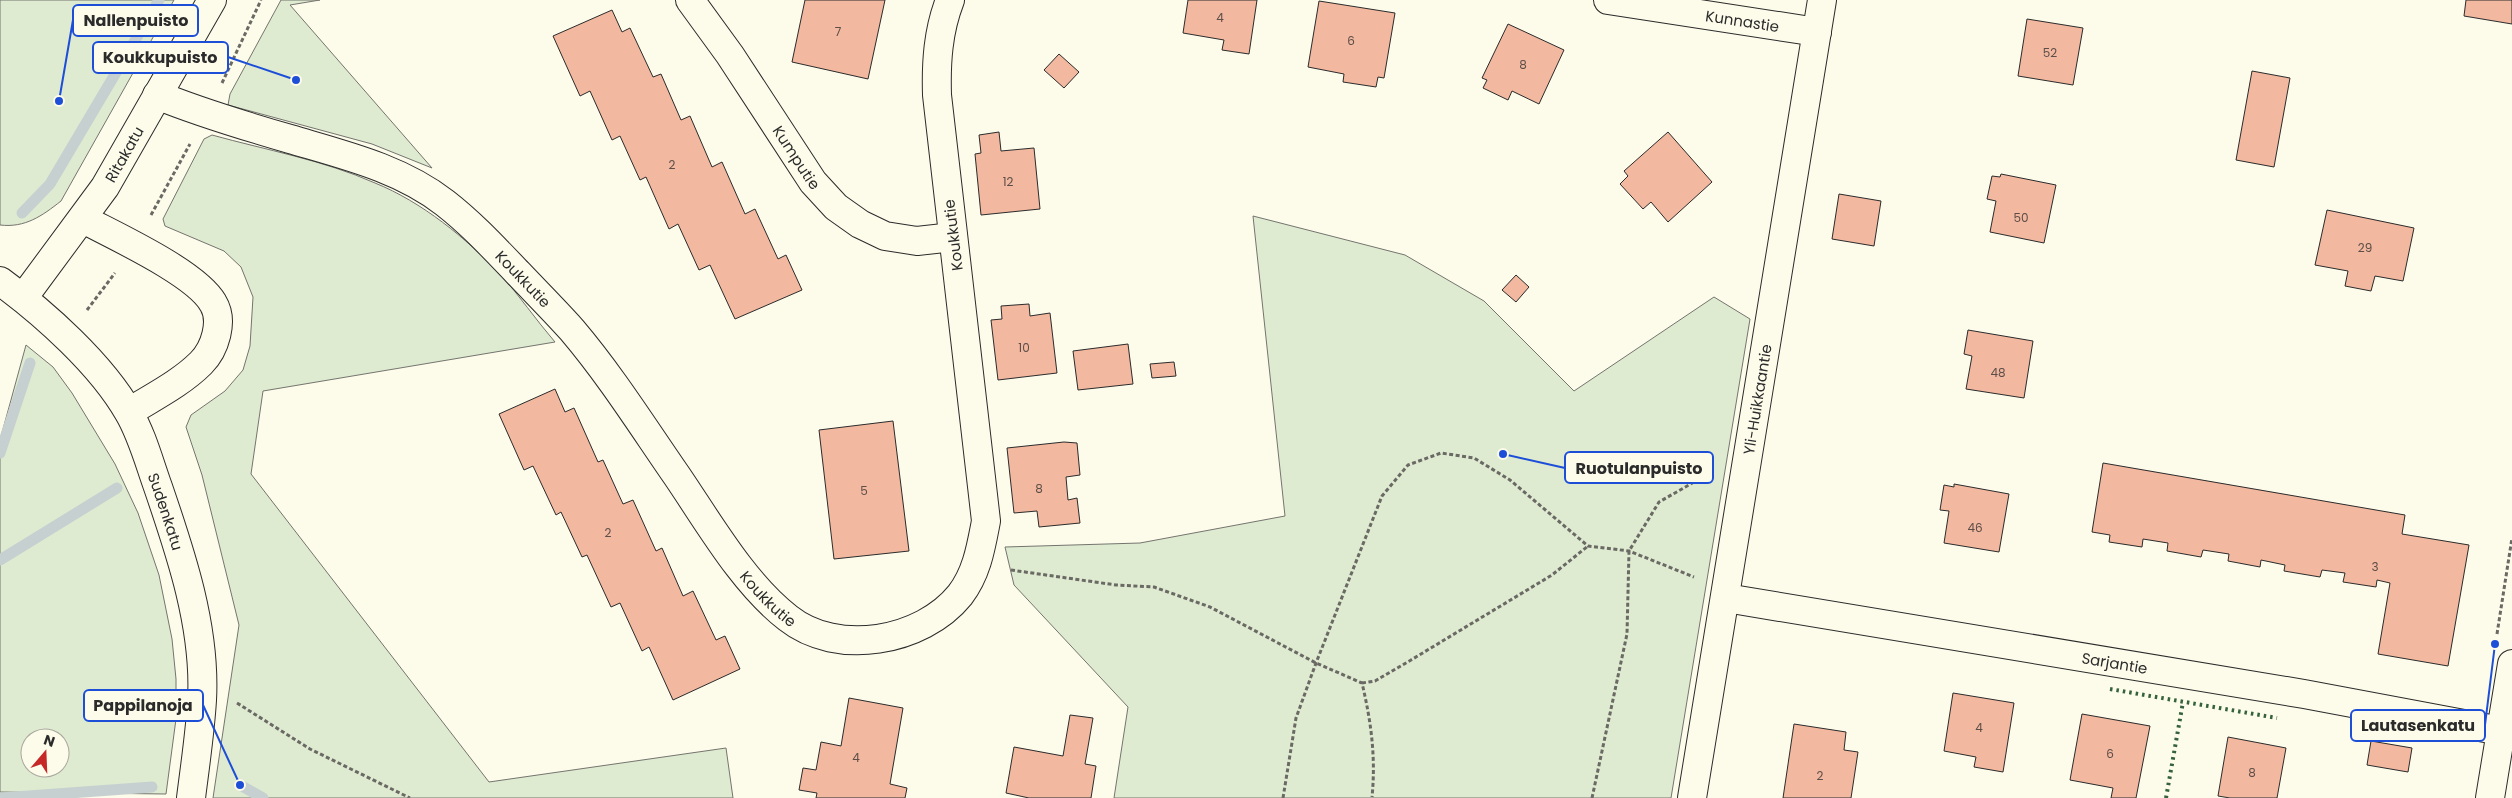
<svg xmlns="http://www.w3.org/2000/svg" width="2512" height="798" font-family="Poppins,sans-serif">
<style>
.green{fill:#deebd1;stroke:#74746e;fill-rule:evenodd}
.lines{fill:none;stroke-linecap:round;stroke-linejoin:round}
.stream{stroke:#c7d0d0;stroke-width:11}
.building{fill:#f2b8a0;stroke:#2b2b2b}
.minor-casing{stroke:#2b2b2b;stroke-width:30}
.path{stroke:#6a6964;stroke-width:3;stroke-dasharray:4 2.5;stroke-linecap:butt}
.minor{stroke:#fdfbea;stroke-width:28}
.hedge{stroke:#34623c;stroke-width:4;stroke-dasharray:2.5 4;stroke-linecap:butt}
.labels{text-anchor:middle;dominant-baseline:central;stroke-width:4;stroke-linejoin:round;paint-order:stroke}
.number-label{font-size:12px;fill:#5d4e48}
.street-label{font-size:15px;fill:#2b2b2b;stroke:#fdfbea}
.leader{fill:none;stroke:#1d4ed8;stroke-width:2}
.callout-dot{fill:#1d4ed8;stroke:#fdfbea;stroke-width:2}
.callout{fill:#fdfbea;stroke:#1d4ed8;stroke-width:2}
.callout-label{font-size:16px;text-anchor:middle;font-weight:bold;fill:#2b2b2b}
</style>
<rect width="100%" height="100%" fill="#fdfbea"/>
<g class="green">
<path d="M0 0H174L61 201C42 216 25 228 0 225Z"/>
<path d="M281 0H320L290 5 432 168 372 144 228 105 230 94Z"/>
<path d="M212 135C266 150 323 160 375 183 422 202 466 238 500 274 519 295 536 320 555 342L263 391 251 474 489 782 726 748 733 798H213L239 625 202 475 186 427 191 415 225 391 243 370 250 346 253 297 241 267 224 251 165 226 163 219 204 139Z"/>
<path d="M1253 216 1405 255 1484 301 1574 391 1714 297 1750 319 1671 798H1114L1128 707 1014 585 1005 547 1140 543 1285 516Z"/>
<path d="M26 345 53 367 72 393 115 464 138 513 159 575 172 639 176 679V719L166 794 0 792V440ZM30 738H60V768H30Z"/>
</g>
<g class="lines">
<g class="stream">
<path d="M22 213 50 184 159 0"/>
<path d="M0 453 30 363"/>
<path d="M0 560 117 488"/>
<path d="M240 785 263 798"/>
<path d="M1 798 152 787"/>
</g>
</g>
<g class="building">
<path d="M805 0H885L868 79 792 62Z"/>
<path d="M1188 0H1257L1249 54 1222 50 1224 40 1183 33Z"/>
<path d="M2466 0H2512V24L2464 16Z"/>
<path d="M1319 1 1395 13 1384 78 1378 77 1376 87 1343 82 1344 74 1308 67Z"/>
<path d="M612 10 622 32 630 28 653 77 661 74 681 120 690 116 712 167 722 162 745 214 755 209 778 259 786 255 802 290 735 319 710 265 699 270 678 224 669 229 646 177 640 180 620 136 612 140 590 91 580 96 553 36Z"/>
<path d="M2027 19 2083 28 2073 85 2018 76Z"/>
<path d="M1508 24 1564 50 1539 104 1512 91 1508 100 1483 88 1487 80 1482 78Z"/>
<path d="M1059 54 1079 72 1064 88 1044 70Z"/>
<path d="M2252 71 2290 78 2274 167 2236 160Z"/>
<path d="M999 132 1001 151 1034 148 1040 209 981 215 975 154 981 153 979 135Z"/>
<path d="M1668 132 1712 182 1668 222 1651 202 1643 209 1620 184 1628 176 1624 171Z"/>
<path d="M2001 174 2056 185 2044 243 1990 232 1996 201 1987 199 1992 176 2000 177Z"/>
<path d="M1839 194 1881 201 1874 246 1832 239Z"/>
<path d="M2327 210 2414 228 2403 281 2375 276 2371 291 2345 286 2348 271 2315 265Z"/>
<path d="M1516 275 1529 287 1516 302 1502 290Z"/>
<path d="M1029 304 1030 316 1050 313 1057 373 998 380 991 320 1002 319 1001 306Z"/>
<path d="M1968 330 2033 341 2024 398 1966 389 1972 356 1964 354Z"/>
<path d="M1128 344 1133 384 1078 390 1073 351Z"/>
<path d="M1174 362 1176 376 1152 378 1150 364Z"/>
<path d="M555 389 565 412 574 408 598 462 603 460 623 504 633 500 656 551 662 548 683 596 693 591 716 640 725 636 740 669 673 700 649 647 642 651 620 603 611 607 587 555 582 557 561 512 556 515 533 466 524 470 499 414Z"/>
<path d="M893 421 909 551 834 559 819 430Z"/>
<path d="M1064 442 1077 443 1080 475 1066 477 1068 500 1077 498 1080 523 1039 527 1037 511 1014 513 1007 448Z"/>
<path d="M2103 463 2405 515 2402 534 2469 545 2448 666 2378 654 2390 583 2377 580 2376 587 2343 582 2345 573 2322 570 2320 577 2284 571 2285 565 2261 560 2260 567 2228 561 2229 554 2203 550 2201 557 2167 551 2168 543 2143 539 2142 547 2109 542 2110 535 2092 532Z"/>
<path d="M1954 484 2009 494 1999 552 1944 543 1949 511 1940 510 1944 485 1954 487Z"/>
<path d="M1953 693 2014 703 2003 772 1974 767 1976 757 1944 751Z"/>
<path d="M849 698 903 708 890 784 907 788 905 798H816L817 793 799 790 803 768 816 770 821 742 841 746Z"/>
<path d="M2082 714 2150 726 2136 798H2111L2113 788 2070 780Z"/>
<path d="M1070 715 1093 718 1085 764 1096 766 1091 798H1029L1006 793 1014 747 1063 756Z"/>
<path d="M1794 724 1846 732 1844 750 1858 752 1851 798H1783Z"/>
<path d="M2228 737 2286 748 2277 798H2230L2218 796Z"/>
<path d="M2371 741 2412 748 2408 772 2367 765Z"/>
</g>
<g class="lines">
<g class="minor-casing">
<g id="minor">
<path id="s1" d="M690 0 730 55 813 182 836 207 860 224 885 236 917 241 953 237"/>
<path id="s2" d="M1608 0 1817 32"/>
<path id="s3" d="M157 95C201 113 245 126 290 139 344 155 400 168 445 203 472 224 495 249 518 273 536 292 555 311 572 330 611 376 643 427 677 476 709 523 743 583 788 618 837 657 922 642 960 595 977 573 981 547 986 521L937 95C936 62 938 31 950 0"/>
<path d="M83 219C115 236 196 273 213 303 224 321 215 349 201 363 181 383 153 397 129 412"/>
<path id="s4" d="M0 281C44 313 102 365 129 413 142 435 149 462 158 487 181 554 206 628 202 700 200 733 195 766 191 798"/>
<path id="s5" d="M23 298 105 187 212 0"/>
<path id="s6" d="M1726 598 2304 694 2501 731"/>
<path id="s7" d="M1692 798 1822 0"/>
<path d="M2490 798 2512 664"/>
</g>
</g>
<g class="path">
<path d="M222 83 261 0"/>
<path d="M151 215 190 144"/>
<path d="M87 310 115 273"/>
<path d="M1011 570 1116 585 1154 587 1210 607 1316 663 1362 683C1371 721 1376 757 1372 797"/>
<path d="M2497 634 2512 538"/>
<path d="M1362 683 1375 681 1411 660 1552 575 1588 546"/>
<path d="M237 703 310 749 410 798"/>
<path d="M1283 798 1296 718 1316 663 1382 496 1408 465 1441 453 1474 458 1510 480 1588 546 1629 551 1694 577"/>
<path d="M1592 798 1627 634 1629 551 1659 502 1710 473"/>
</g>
<use href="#minor" class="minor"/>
<g class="hedge">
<path d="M2110 689 2277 718"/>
<path d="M2166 798 2183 702"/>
</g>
</g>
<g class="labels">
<g class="number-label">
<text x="1220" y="17">4</text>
<text x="838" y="31">7</text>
<text x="1351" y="40">6</text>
<text x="2050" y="52">52</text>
<text x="1523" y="64">8</text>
<text x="672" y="164">2</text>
<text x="1008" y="181">12</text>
<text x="2021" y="217">50</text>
<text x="2365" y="247">29</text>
<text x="1024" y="347">10</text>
<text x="1998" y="372">48</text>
<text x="1039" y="488">8</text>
<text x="864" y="490">5</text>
<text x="1975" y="527">46</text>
<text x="608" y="532">2</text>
<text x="2375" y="566">3</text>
<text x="1979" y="727">4</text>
<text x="2110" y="753">6</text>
<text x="856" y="757">4</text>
<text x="2252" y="772">8</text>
<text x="1820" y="775">2</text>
</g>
<g class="street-label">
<text stroke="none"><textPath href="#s2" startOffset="136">Kunnastie</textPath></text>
<text stroke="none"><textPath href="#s5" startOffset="176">Ritakatu</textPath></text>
<text stroke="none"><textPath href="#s1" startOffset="190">Kumputie</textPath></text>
<text transform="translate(953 235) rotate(-97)">Koukkutie</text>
<text stroke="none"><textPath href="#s3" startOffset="418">Koukkutie</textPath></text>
<text stroke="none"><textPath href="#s7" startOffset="404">Yli-Huikkaantie</textPath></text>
<text stroke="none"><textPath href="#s4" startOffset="291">Sudenkatu</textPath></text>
<text stroke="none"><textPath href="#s3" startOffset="822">Koukkutie</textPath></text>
<text stroke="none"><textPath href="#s6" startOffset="394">Sarjantie</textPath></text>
</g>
</g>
<path class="leader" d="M59 101L73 20M296 80L228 57M1503 454L1565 468M240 785L203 705M2495 644L2485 725"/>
<g class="callout-dot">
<circle cx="59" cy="101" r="5"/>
<circle cx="296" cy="80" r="5"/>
<circle cx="1503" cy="454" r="5"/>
<circle cx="240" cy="785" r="5"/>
<circle cx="2495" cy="644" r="5"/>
</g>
<g class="callout">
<rect x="73" y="5" width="125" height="31" rx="5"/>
<rect x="93" y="42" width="135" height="31" rx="5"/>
<rect x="1565" y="452" width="148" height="31" rx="5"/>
<rect x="84" y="690" width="119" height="31" rx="5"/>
<rect x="2351" y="710" width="134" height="31" rx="5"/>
</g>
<g class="callout-label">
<text x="136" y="26">Nallenpuisto</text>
<text x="160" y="63">Koukkupuisto</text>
<text x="1639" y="474">Ruotulanpuisto</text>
<text x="143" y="711">Pappilanoja</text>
<text x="2418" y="731">Lautasenkatu</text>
</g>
<g transform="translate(45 753) rotate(19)"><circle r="24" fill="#fdfbea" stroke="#a9a89e"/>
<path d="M0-4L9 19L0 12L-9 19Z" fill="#c62828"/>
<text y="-8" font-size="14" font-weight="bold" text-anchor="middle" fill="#2b2b2b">N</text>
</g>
</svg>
